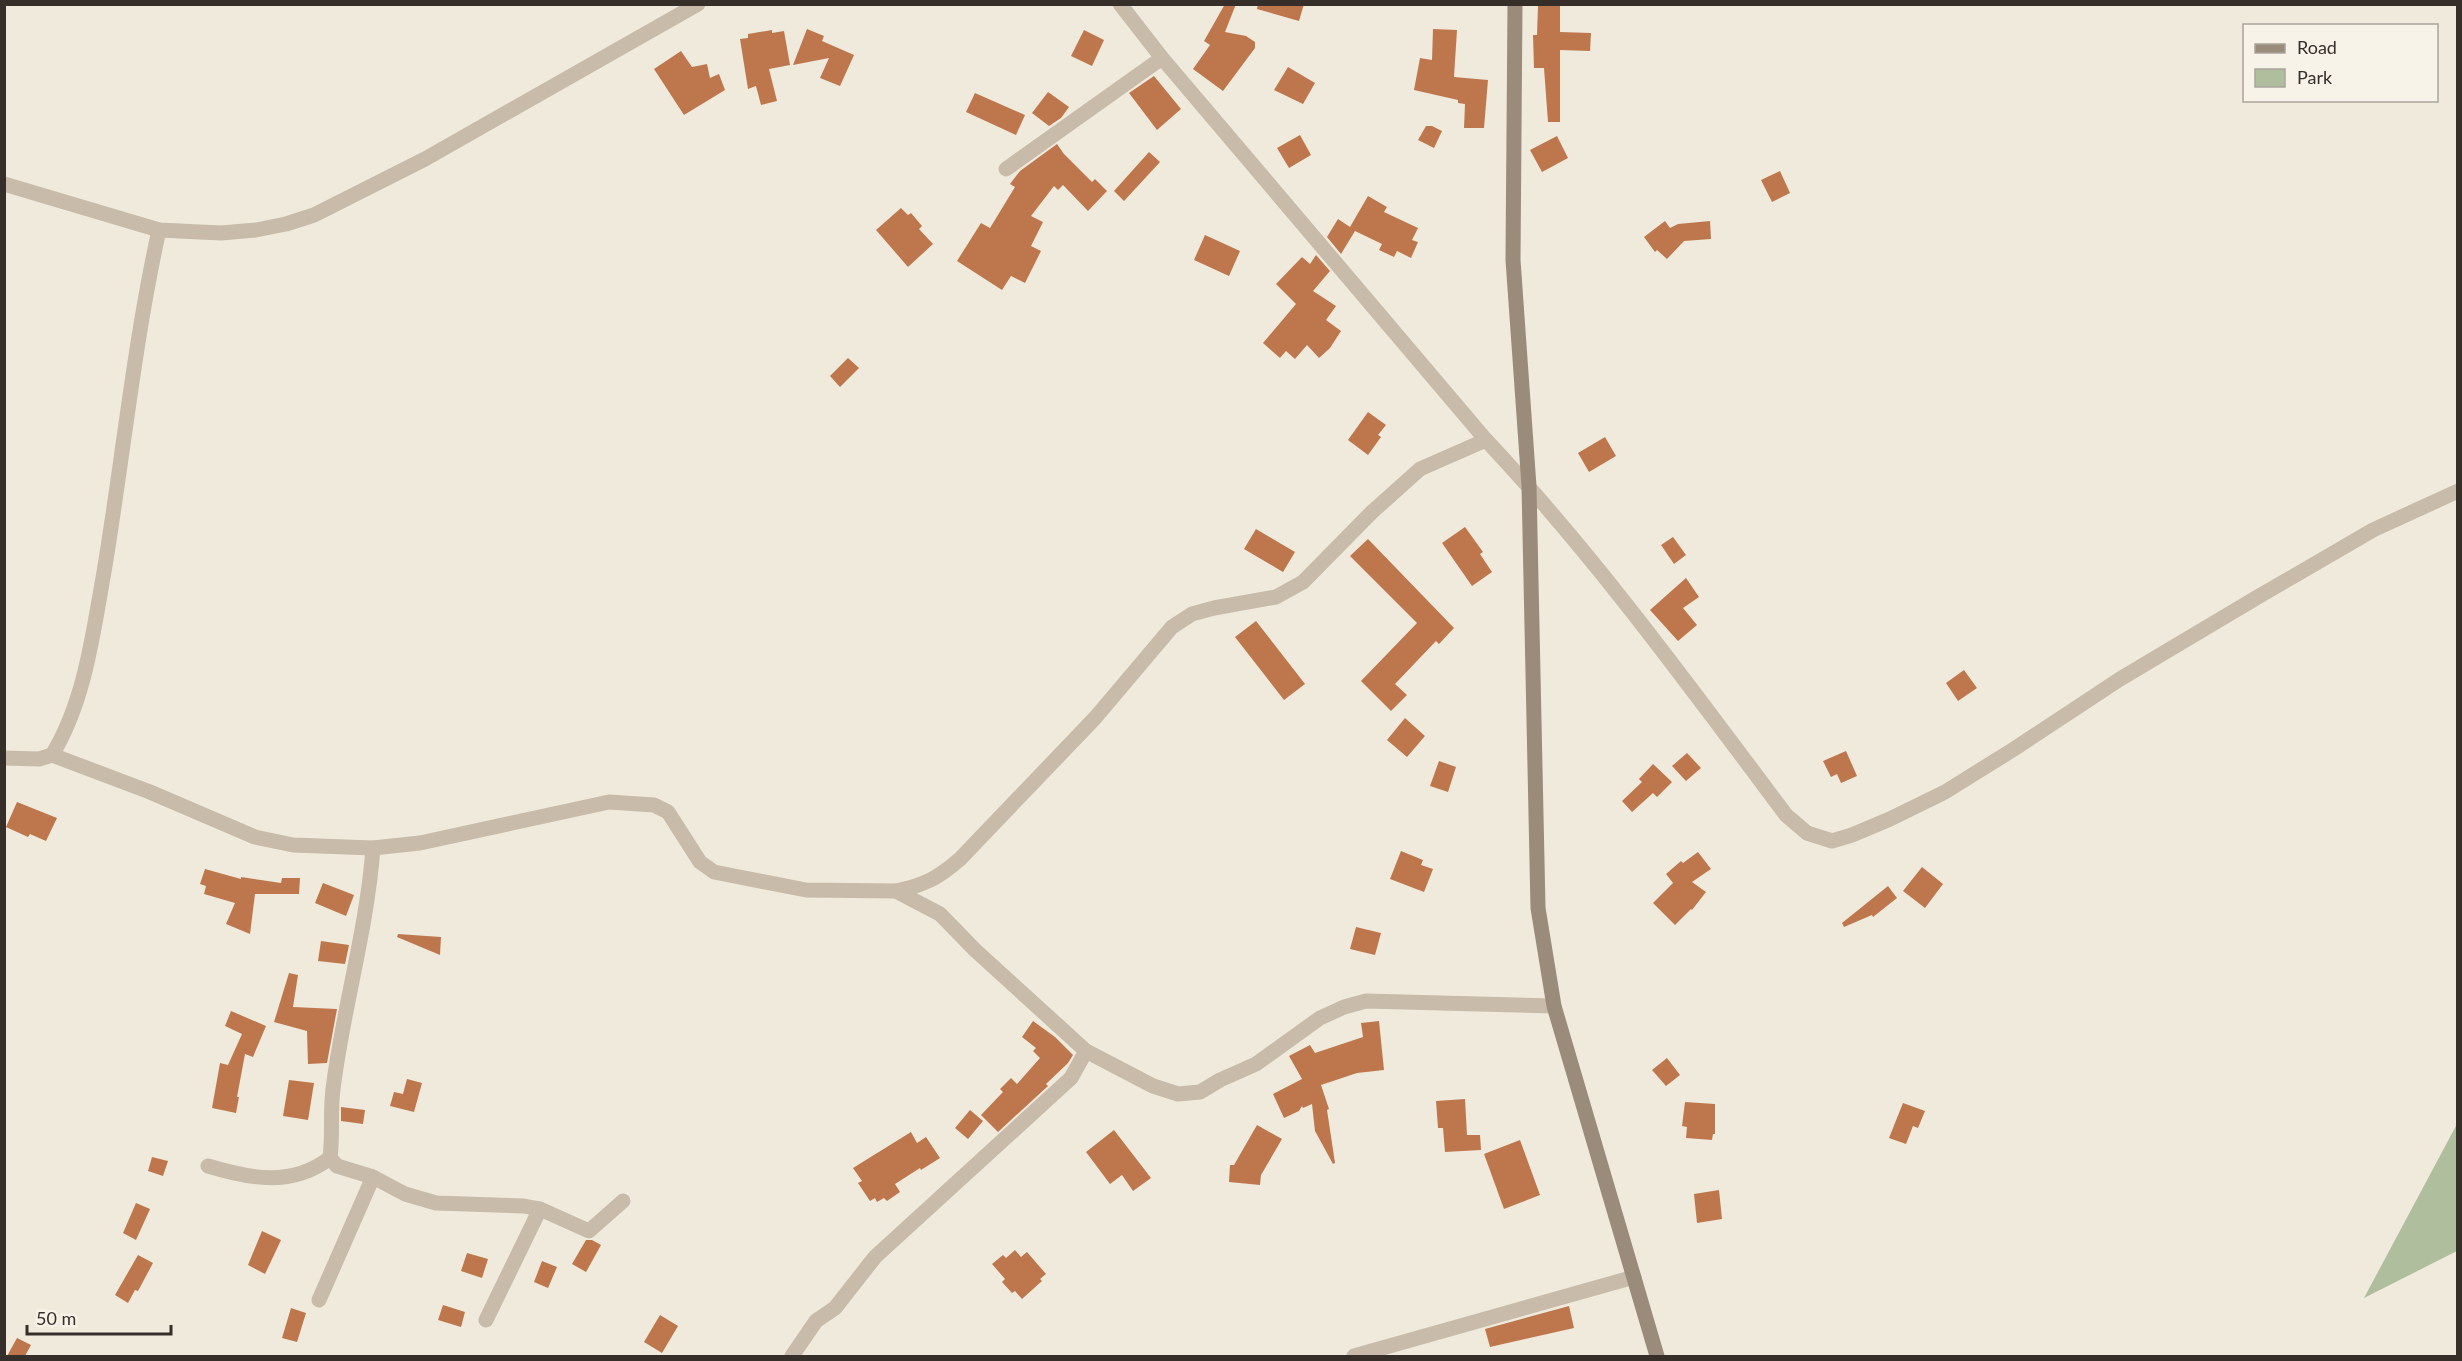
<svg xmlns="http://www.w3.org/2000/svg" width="2462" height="1361" font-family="Lato,sans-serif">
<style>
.green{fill:#afbf9d}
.building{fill:#be774d}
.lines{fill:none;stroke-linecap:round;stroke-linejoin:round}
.street{stroke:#c8bba9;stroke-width:15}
.secondary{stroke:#9b8b7b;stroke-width:15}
</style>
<rect width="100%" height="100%" fill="#f0eadd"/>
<path class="green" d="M2457 1124V1251L2364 1298Z"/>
<g class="building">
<path d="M1225 4H1236L1225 32 1246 36 1255 42V48L1223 91 1193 69 1210 45 1204 41Z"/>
<path d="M1258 4H1304L1299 21 1257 9Z"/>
<path d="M1538 5 1560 6V32L1591 33 1590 51 1560 50V122H1548L1544 68H1534L1533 35H1537Z"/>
<path d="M807 29 824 36 822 41 854 55 840 86 820 78 829 58 793 65Z"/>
<path d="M1433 29 1457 30 1454 77 1488 80 1484 128H1464L1465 104 1458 103V100L1414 90 1420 58 1432 60Z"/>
<path d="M772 30V33L784 31 790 65 769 69 777 101 761 105 756 86 748 89 740 39 748 38V34Z"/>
<path d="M1084 30 1104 40 1092 66 1071 56Z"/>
<path d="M681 51 692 67 707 64 710 78 719 74 725 90 684 115 654 69Z"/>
<path d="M1288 67 1315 83 1303 104 1274 90Z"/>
<path d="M1154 76 1181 109 1157 130 1129 93Z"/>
<path d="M1048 92 1069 107 1061 118 1049 126 1032 113Z"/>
<path d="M975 93 1025 115 1016 135 966 112Z"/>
<path d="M1426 126H1432L1442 131 1434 148 1418 140Z"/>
<path d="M1300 135 1311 155 1289 168 1277 148Z"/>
<path d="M1557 136 1568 158 1542 172 1530 150Z"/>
<path d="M1057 144 1064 154 1092 182 1095 179 1107 191 1088 211 1063 185 1058 190 1054 186 1031 216 1043 222 1031 246 1041 251 1025 283 1011 276 1002 290 957 261 981 223 990 228 1015 187 1010 184 1020 171Z"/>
<path d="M1149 152 1160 162 1124 201 1114 191Z"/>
<path d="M1780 171 1790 193 1772 202 1761 180Z"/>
<path d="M1368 196 1387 207 1384 212 1418 228 1412 240 1418 242 1411 258 1397 251 1394 257 1379 250 1382 244 1355 231 1341 254 1327 237 1338 219 1350 227Z"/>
<path d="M901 208 908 215 911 213 922 226 919 229 933 244 908 267 876 230Z"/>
<path d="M1665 221 1670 228 1678 224 1710 221 1711 239 1684 241 1667 259 1657 250 1655 252 1644 237Z"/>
<path d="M1205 235 1240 251 1229 276 1194 260Z"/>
<path d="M1316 255 1330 271 1313 291 1336 306 1326 320 1341 331 1330 348 1319 358 1307 345 1295 359 1286 351 1280 358 1263 343 1296 304 1276 284 1302 257 1310 264Z"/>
<path d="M848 358 859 368 840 387 830 376Z"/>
<path d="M1368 412 1386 425 1378 435 1381 437 1368 455 1348 440Z"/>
<path d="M1605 437 1616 456 1589 472 1578 453Z"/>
<path d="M1465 527 1483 552 1480 554 1492 572 1472 586 1442 543Z"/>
<path d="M1256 529 1295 552 1283 572 1244 549Z"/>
<path d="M1673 537 1686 555 1674 564 1661 545Z"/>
<path d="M1368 539 1454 628 1439 644 1436 641 1395 684 1407 695 1391 711 1361 681 1417 623 1350 556Z"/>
<path d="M1686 578 1699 597 1683 608 1697 625 1678 641 1650 610Z"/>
<path d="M1256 621 1305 684 1284 700 1235 637Z"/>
<path d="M1964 670 1977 688 1958 701 1946 683Z"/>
<path d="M1405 718 1425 736 1407 757 1387 740Z"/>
<path d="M1846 751 1857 776 1841 783 1837 774 1831 777 1823 761Z"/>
<path d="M1687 753 1701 768 1686 781 1672 766Z"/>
<path d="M1439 761 1456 767 1448 792 1430 786Z"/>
<path d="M1653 764 1672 782 1657 797 1653 793 1632 812 1622 801 1642 782 1639 779Z"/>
<path d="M17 802 57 818 46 841 30 834 28 837 6 827Z"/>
<path d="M1401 851 1423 860 1421 865 1433 869 1424 892 1390 879Z"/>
<path d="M1698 852 1711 869 1692 882 1706 892 1692 910 1691 909 1675 925 1653 903 1673 883 1666 874 1681 861 1683 863Z"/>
<path d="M1922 867 1943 884 1925 908 1903 891Z"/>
<path d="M205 869 241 879V877L281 883 282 878H300L299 894H255L250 934 226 924 235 903 204 894 206 886 200 884Z"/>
<path d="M323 883 354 895 346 916 315 903Z"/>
<path d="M1888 886 1897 898 1873 917 1872 915 1844 927 1842 923Z"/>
<path d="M1356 927 1381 933 1375 955 1350 949Z"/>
<path d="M398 934 441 937 440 955 397 937Z"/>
<path d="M321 941 349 945 345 964 318 961Z"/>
<path d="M289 973 298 975 293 1007 337 1009 327 1063 308 1064 307 1031 274 1022Z"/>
<path d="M231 1011 266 1026 253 1057 245 1054 237 1097H239L236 1113 212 1108 220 1063 228 1065 242 1034 225 1026Z"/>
<path d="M1033 1021 1055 1037 1073 1055 1068 1063 1046 1084 1048 1086 998 1132 981 1115 1003 1092 1000 1089 1011 1078 1017 1084 1040 1058 1033 1051 1036 1048 1022 1037Z"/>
<path d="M1379 1021 1384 1070 1357 1073 1321 1085 1329 1109 1327 1110 1335 1163 1333 1164 1315 1131 1312 1104 1303 1108 1302 1106 1299 1111 1284 1118 1273 1094 1302 1079 1289 1056 1310 1045 1315 1053 1363 1037 1361 1023Z"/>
<path d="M1667 1058 1680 1075 1666 1086 1652 1070Z"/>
<path d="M407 1079 422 1083 414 1112 390 1106 394 1092 403 1094Z"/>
<path d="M289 1080 314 1083 308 1120 283 1116Z"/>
<path d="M1465 1099 1467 1135H1480L1481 1150 1445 1152 1443 1128H1438L1436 1101Z"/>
<path d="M1685 1102 1715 1104V1134H1713L1712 1140 1686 1138 1687 1127 1682 1126Z"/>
<path d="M1903 1103 1925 1111 1918 1128 1913 1126 1906 1144 1889 1138Z"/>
<path d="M341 1107 365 1110 363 1124 341 1121Z"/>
<path d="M970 1110 983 1121 968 1139 955 1128Z"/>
<path d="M1257 1125 1282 1139 1261 1175 1260 1185 1229 1182 1230 1165H1234Z"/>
<path d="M1114 1130 1151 1178 1133 1191 1122 1175 1110 1184 1086 1152Z"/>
<path d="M911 1132 917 1143 926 1137 940 1158 921 1170 920 1168 895 1184 900 1192 887 1201 884 1198 877 1202 875 1198 870 1201 858 1183 862 1181 853 1168Z"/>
<path d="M1520 1140 1540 1195 1504 1209 1484 1154Z"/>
<path d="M152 1157 168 1161 163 1176 148 1171Z"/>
<path d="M1719 1190 1722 1219 1697 1223 1694 1194Z"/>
<path d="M136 1203 150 1209 136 1240 123 1233Z"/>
<path d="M262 1231 281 1240 265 1274 248 1265Z"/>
<path d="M586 1240H592L601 1245 586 1272 572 1264Z"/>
<path d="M1015 1250 1021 1257 1027 1252 1046 1274 1040 1279 1042 1281 1022 1299 1015 1291 1012 1293 1002 1282 1005 1279 992 1264 1003 1255 1006 1258Z"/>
<path d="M467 1253 488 1259 482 1278 461 1271Z"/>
<path d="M138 1255 153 1263 138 1291 135 1290 128 1303 115 1295Z"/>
<path d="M542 1261 557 1267 548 1288 534 1282Z"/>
<path d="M443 1305 465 1312 461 1327 438 1320Z"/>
<path d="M1569 1306 1574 1328 1490 1347 1485 1329Z"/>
<path d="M291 1308 306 1313 297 1342 282 1338Z"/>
<path d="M660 1315 678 1326 662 1353 644 1342Z"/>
<path d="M17 1338 31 1345 25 1356H7Z"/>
</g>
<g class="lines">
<g class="street">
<path d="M1120 4 1162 58 1486 440C1596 557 1690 687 1786 815L1807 833 1832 841 1852 835 1890 819 1945 792 2014 749 2120 679 2256 598 2373 530 2458 491"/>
<path d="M1006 169 1162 58"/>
<path d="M4 184 159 230 221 233 256 230 286 224 314 215 425 159 698 4"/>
<path d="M52 755 150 792 255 837 293 845 373 848 420 843 609 802 654 805 668 812 700 862 714 872 806 890 896 891 940 914 975 950 1086 1051 1153 1086 1178 1094 1200 1092 1220 1080 1256 1064 1320 1018 1344 1007 1366 1001 1554 1006"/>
<path d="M4 758 39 759 52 755C85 701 93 633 104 572 123 458 134 343 159 230"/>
<path d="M373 848C367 930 343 1008 333 1089 330 1112 333 1135 330 1158L337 1166 373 1177 405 1194 436 1203 524 1206 540 1209 589 1231 623 1201"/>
<path d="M896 891C925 885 938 878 960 859L1095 718 1172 627 1192 614 1214 608 1276 597 1303 582 1372 512 1420 469 1486 440"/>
<path d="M208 1166C251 1179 292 1187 330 1158"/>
<path d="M319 1300 373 1177"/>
<path d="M486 1320 540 1209"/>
<path d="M792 1356 816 1321 835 1308 875 1257 1071 1078 1086 1051"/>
<path d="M1354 1356 1634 1277"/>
</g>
<path class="secondary" d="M1515 4 1513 260 1529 486 1538 908 1554 1006 1657 1356"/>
</g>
<rect width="2462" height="1361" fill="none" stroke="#352e29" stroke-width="12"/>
<rect x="2243" y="24" width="195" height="78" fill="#f8f3e9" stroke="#aaa49c" stroke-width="1.5"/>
<rect x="2255" y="44" width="30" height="9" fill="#9b8b7b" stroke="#aaa49c" stroke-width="1.5"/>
<text x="2297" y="54" font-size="18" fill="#352e29">Road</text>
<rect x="2255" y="69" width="30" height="18" fill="#afbf9d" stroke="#aaa49c" stroke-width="1.5"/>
<text x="2297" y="84" font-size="18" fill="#352e29">Park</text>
<path d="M27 1325v9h144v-9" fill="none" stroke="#352e29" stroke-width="3"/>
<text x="36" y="1325" font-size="18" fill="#352e29" stroke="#f8f3e9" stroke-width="4.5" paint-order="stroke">50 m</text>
</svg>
